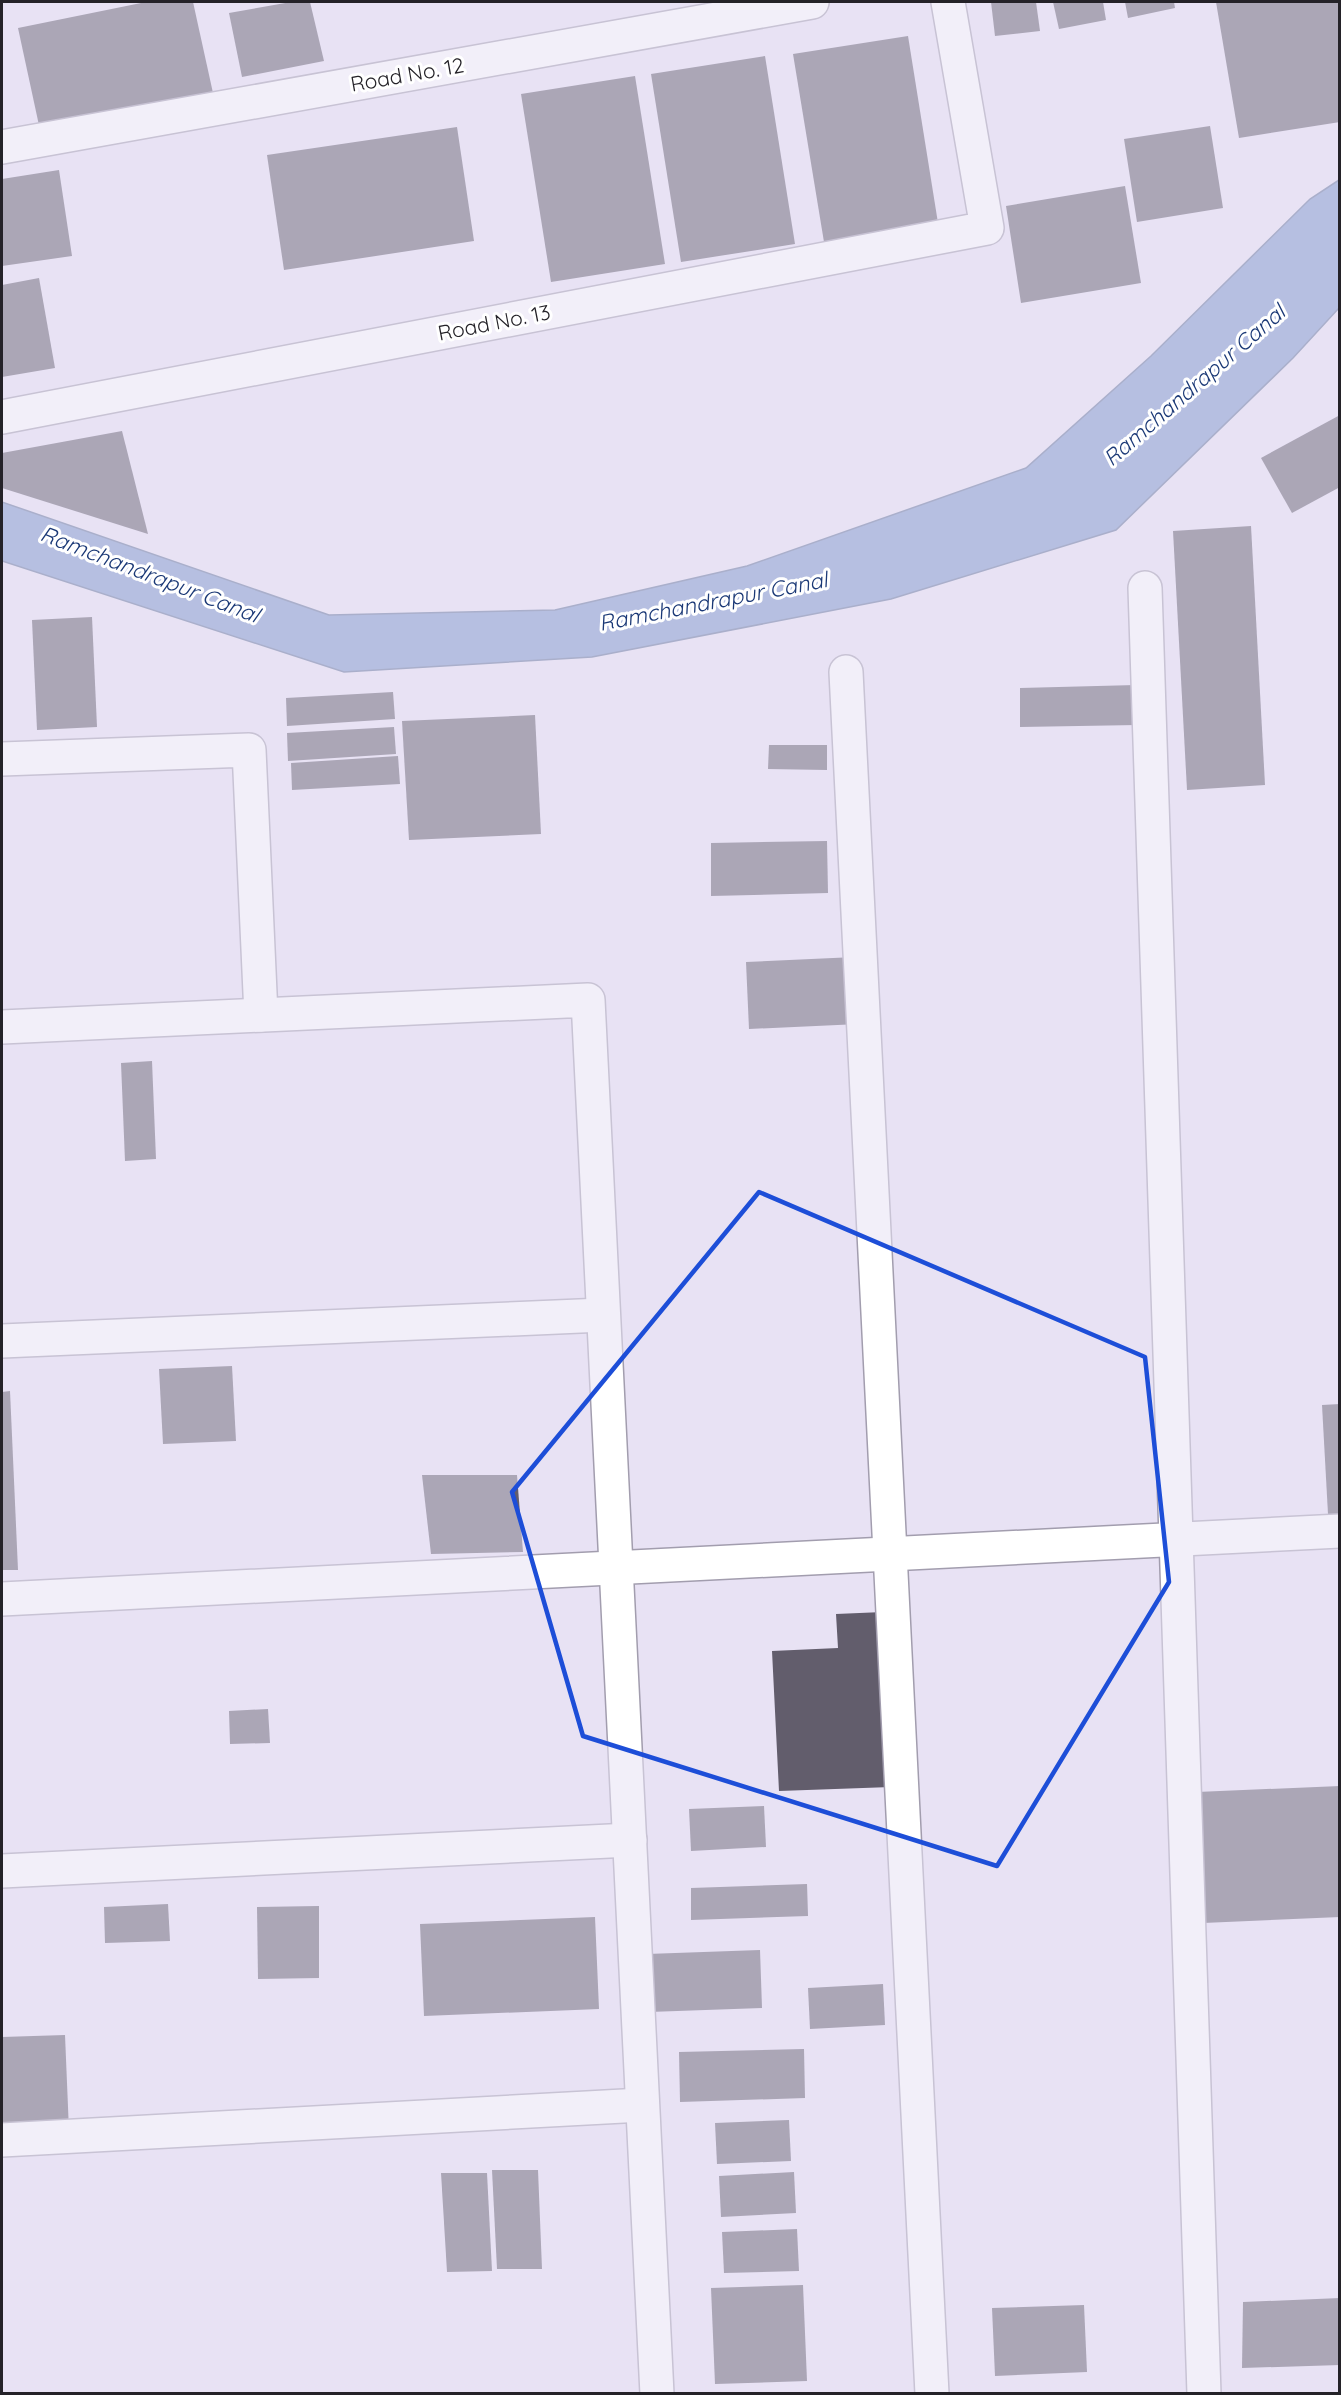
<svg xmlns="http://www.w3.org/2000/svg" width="1341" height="2395" font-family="Quicksand,sans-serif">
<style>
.water{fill:#7a95c9;stroke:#607299;stroke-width:1.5}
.building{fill:#625d6c}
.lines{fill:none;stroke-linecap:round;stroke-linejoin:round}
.minor-casing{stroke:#a29dae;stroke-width:36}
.minor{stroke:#fff;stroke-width:33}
.marked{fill:none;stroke:#1d4ed8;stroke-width:4.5;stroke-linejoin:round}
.labels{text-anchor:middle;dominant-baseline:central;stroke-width:6;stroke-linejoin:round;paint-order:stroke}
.street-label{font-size:21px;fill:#242228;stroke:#fff}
.water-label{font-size:22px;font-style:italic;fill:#1a3876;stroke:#fff}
</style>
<rect width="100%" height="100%" fill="#e8e2f4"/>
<path class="water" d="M1339 180V308L1293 358 1116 530 891 599 592 657 344 672 2 561V502L329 615 555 610 747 566 1026 468 1151 356 1310 199Z"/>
<g class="building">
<path d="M146 2H193L213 93 40 130 18 28Z"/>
<path d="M291 2H310L324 61 242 77 229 13Z"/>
<path d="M991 2H1036L1040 31 995 36Z"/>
<path d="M1053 2H1103L1106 20 1059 29Z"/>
<path d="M1125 2H1174L1175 8 1128 18Z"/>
<path d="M1216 2H1340V122L1239 138Z"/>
<path d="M908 36 938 223 824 242 793 54Z"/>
<path d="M765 56 795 244 681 262 651 74Z"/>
<path d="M635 76 665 264 551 282 521 94Z"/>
<path d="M1210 126 1223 208 1137 222 1124 139Z"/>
<path d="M457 127 474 241 284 270 267 155Z"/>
<path d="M59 170 72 256 2 266V179Z"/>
<path d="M1125 186 1141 283 1021 303 1006 206Z"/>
<path d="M39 278 55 368 2 377V285Z"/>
<path d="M1340 415V487L1292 513 1261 458Z"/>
<path d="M122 431 148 534 2 488V453Z"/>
<path d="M1251 526 1265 785 1187 790 1173 531Z"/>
<path d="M92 617 97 727 37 730 32 620Z"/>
<path d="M1136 685 1137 725 1020 727V688Z"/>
<path d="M393 692 395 719 287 726 286 698Z"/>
<path d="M535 715 541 834 409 840 402 721Z"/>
<path d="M394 727 396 754 288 761 287 733Z"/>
<path d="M769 745H827V770L768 769Z"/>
<path d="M398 756 400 784 292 790 291 763Z"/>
<path d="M827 841 828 893 711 896V843Z"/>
<path d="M855 957 859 1024 749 1029 746 962Z"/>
<path d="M152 1061 156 1159 125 1161 121 1063Z"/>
<path d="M232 1366 236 1441 163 1444 159 1369Z"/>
<path d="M10 1391 18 1570H2V1392Z"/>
<path d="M1340 1404V1532H1329L1322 1405Z"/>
<path d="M422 1475H517L523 1552 431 1554Z"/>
<path d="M883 1612 891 1787 779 1791 772 1651 838 1648 836 1614Z"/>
<path d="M268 1709 270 1743 230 1744 229 1711Z"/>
<path d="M1340 1786V1917L1203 1923 1197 1792Z"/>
<path d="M764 1806 766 1847 691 1851 689 1809Z"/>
<path d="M807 1884 808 1916 691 1920V1888Z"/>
<path d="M168 1904 170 1941 105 1943 104 1907Z"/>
<path d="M319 1906V1978L258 1979 257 1907Z"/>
<path d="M595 1917 599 2009 424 2016 420 1924Z"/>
<path d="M760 1950 762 2008 649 2012 647 1954Z"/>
<path d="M883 1984 885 2025 810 2029 808 1988Z"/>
<path d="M65 2035 69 2131 2 2134V2037Z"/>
<path d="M804 2049 805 2098 680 2102 679 2052Z"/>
<path d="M789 2120 791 2161 717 2164 715 2123Z"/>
<path d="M492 2170H538L542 2269H497Z"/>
<path d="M794 2172 796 2213 721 2217 719 2176Z"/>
<path d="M441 2173H487L492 2271 447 2272Z"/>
<path d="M797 2229 799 2271 724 2273 722 2232Z"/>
<path d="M803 2285 807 2381 715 2384 711 2288Z"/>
<path d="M1340 2298V2365L1242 2368 1243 2302Z"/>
<path d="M1084 2305 1087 2372 995 2376 992 2308Z"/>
</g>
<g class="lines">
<g class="minor-casing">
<g id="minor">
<path d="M2 147 812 2"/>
<path d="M2 417 987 228 948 2"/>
<path d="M1145 588 1204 2394"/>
<path d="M846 672 932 2394"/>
<path d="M2 759 249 750 261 1015"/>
<path d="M2 1027 588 1000 657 2394"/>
<path d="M2 1341 603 1315"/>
<path d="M2 1599 1340 1531"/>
<path d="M2 1871 630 1840"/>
<path d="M2 2140 642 2105"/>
</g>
</g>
<use href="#minor" class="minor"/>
</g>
<path d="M0 0H1341V2395H0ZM759 1192 1145 1357 1169 1582 997 1866 583 1736 512 1492Z" fill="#e8e2f4" fill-opacity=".55" fill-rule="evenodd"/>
<path class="marked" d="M759 1192 1145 1357 1169 1582 997 1866 583 1736 512 1492Z"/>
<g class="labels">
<g class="street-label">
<text transform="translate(407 74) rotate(-10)">Road No. 12</text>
<text transform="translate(494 322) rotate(-11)">Road No. 13</text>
</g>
<g class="water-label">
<text transform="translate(1194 385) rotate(-41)">Ramchandrapur Canal</text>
<text transform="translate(150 574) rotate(21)">Ramchandrapur Canal</text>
<text transform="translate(713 601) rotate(-11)">Ramchandrapur Canal</text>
</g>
</g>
<rect width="1341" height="2395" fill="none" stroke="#242228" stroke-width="6"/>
</svg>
